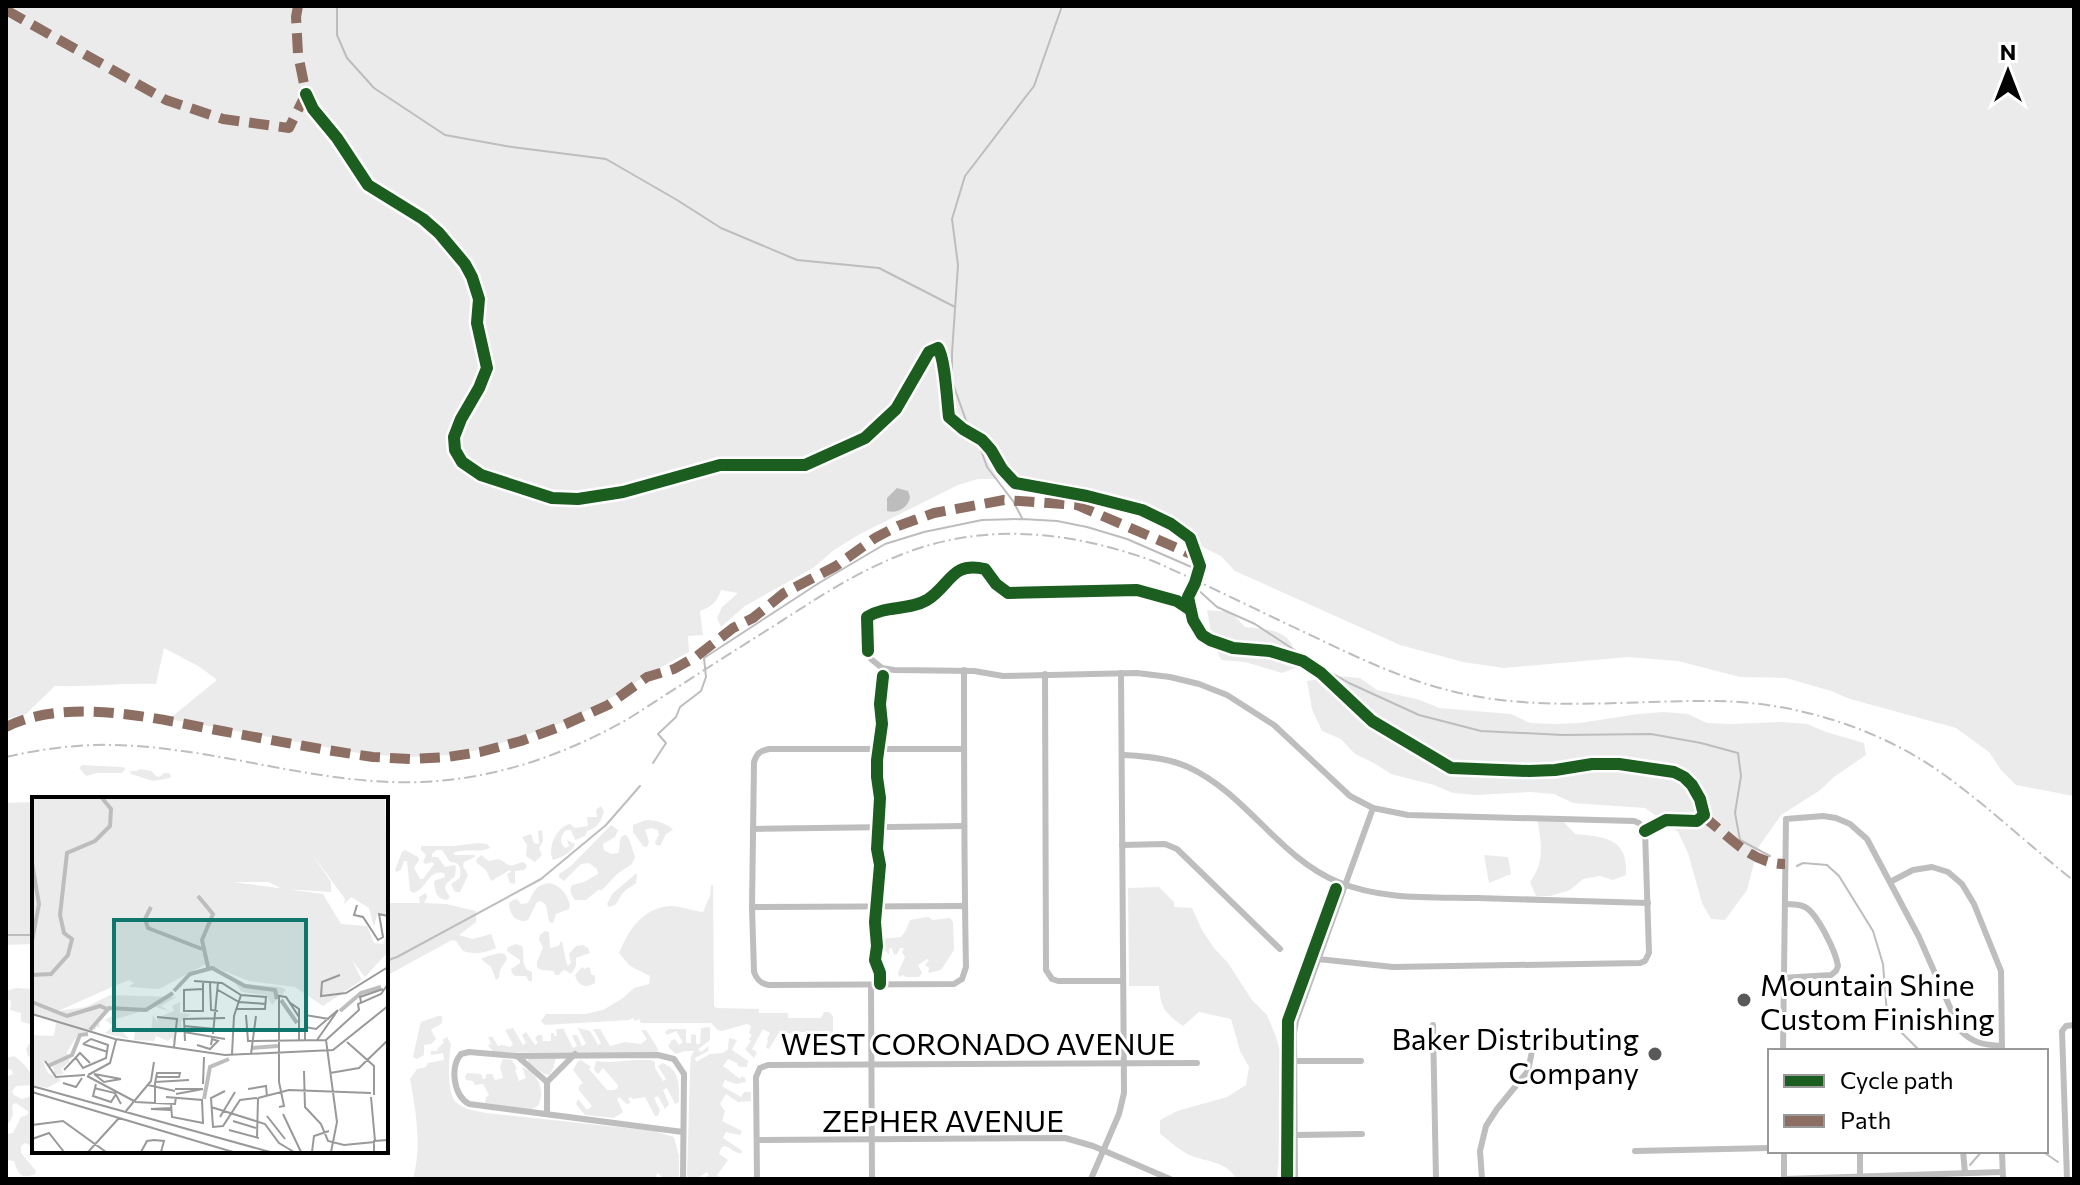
<svg xmlns="http://www.w3.org/2000/svg" width="2080" height="1185" font-family="Commissioner,sans-serif">
<style>
.green{fill:#ebebeb}
.water{fill:#bdbdbd}
.lines{fill:none;stroke-linecap:round;stroke-linejoin:round}
.stream{stroke:#bdbdbd;stroke-width:2}
.minor{stroke:#bebebe;stroke-width:6}
.rail{stroke:#bebebe;stroke-width:2;stroke-dasharray:12 4 2 4;stroke-linecap:butt}
.quiet{stroke:#8d6e63;stroke-width:10;stroke-dasharray:20 10;stroke-linecap:butt}
.cycleway-casing{stroke:#fff;stroke-width:17}
.cycleway{stroke:#1b5e20;stroke-width:12}
.poi-dot{fill:#595959;stroke:#fff;stroke-width:3}
.labels{text-anchor:middle;dominant-baseline:central;stroke-width:6;stroke-linejoin:round;paint-order:stroke}
.poi-label{font-size:30px;fill:#000;stroke:#fff;text-anchor:start}
.street-label{font-size:30px;fill:#000;stroke:#fff}
.inset-river{fill:none;stroke:#bdbdbd;stroke-width:4}
.inset-road{fill:none;stroke:#999;stroke-width:2}
.view{fill:#0f766e;fill-opacity:0.15;stroke:#0f766e;stroke-width:4}
.inset-edge{fill:none;stroke:#000;stroke-width:4}
</style>
<rect width="100%" height="100%" fill="#fff"/>
<g class="green">
<path d="M6 6H2074V796L2016 785 2001 770 1989 752 1956 728 1850 699 1831 691 1786 678 1740 677 1678 661 1628 657 1504 668 1463 662 1400 645 1235 571 1221 556 1202 547 1188 532 1173 521 1152 512 1109 501 1089 493 1018 487 999 479H978L958 485 860 534 834 550 813 568 745 606 721 627 717 618 722 607 738 593 721 590C718 601 711 607 700 611L703 635 688 636 689 652 643 677 624 691 567 721 484 749 451 755 409 757 364 754 169 719 217 680 200 667 164 648 156 684C122 683 89 687 55 686L26 714 6 719Z"/>
<path d="M1207 610 1231 612 1245 627C1276 630 1297 631 1296 668L1282 673 1245 662 1221 660 1212 638Z"/>
<path d="M1336 676 1360 678 1377 690 1420 700 1439 708 1511 714 1530 723 1554 724 1580 723 1638 714 1664 712 1688 714 1707 723 1731 724 1783 722 1807 724 1826 732 1864 743 1866 755 1834 777 1819 791 1781 815 1758 848 1747 890 1725 920 1711 919 1702 903 1688 853 1678 832 1645 808 1573 803 1554 794 1530 792 1477 795 1453 793 1434 785 1391 774 1374 763 1355 754 1341 739 1322 731 1312 709 1307 681Z"/>
<path d="M82 765 122 767 125 768 124 771 121 773H97L86 776 79 768Z"/>
<path d="M140 769 151 771 156 776 159 777 164 773H169L171 776 170 778 153 781 131 774 130 771H137Z"/>
<path d="M34 802V944L6 945V803Z"/>
<path d="M601 806 604 811C601 821 598 828 587 831L585 836 575 840 571 830H566C561 835 560 839 563 846L566 848 569 846 567 840 575 844C573 852 561 858 553 860 547 849 556 827 570 824L575 828 588 826 587 817H597L596 810Z"/>
<path d="M1537 817 1561 819 1575 834C1606 837 1628 838 1626 875L1613 880 1600 876 1583 879 1570 890 1550 896H1536L1530 882C1546 860 1541 843 1537 817Z"/>
<path d="M646 820C655 820 667 823 673 830L666 834 660 846 656 845 655 842 659 835 658 830 651 828 645 830 649 842 647 847 643 846 633 832V825Z"/>
<path d="M611 825 618 830 615 837 603 844 604 850 611 854 618 853C621 847 618 842 622 836L626 835 629 839 635 857 632 864 617 874 602 890H598L586 900H575C571 894 569 891 572 885L584 882 598 874 597 869 589 863 581 864 564 881 559 877V874L571 866Z"/>
<path d="M542 830 543 841 539 848 542 855 535 862 526 856 527 845 522 837 531 834 534 843 537 844 539 843 538 831Z"/>
<path d="M478 843 487 844 490 848C479 853 464 848 453 853L455 855H474L475 857 464 862 463 866 468 875 460 892H455L451 884 460 878C461 869 461 862 450 862L442 850H436L432 854V857H438L445 867 454 865 456 866 455 876 446 884 445 889 450 897 447 900C436 899 435 891 434 881L445 877 444 873C429 869 427 888 414 893L410 891 407 861H404L401 870 397 872 395 870 402 852 405 850 418 857 419 860 414 868 420 879H423L434 864 432 862 426 864 423 862 426 855 421 850V846H454Z"/>
<path d="M481 855 489 861 499 859C512 866 507 868 522 862L525 863 527 866 524 870 515 871V884L510 883 507 874 511 872 510 870 491 881 486 870 477 863 476 860Z"/>
<path d="M1484 855 1508 857 1511 874 1489 883Z"/>
<path d="M637 873 636 883C633 886 626 889 623 893 617 900 619 905 609 907L607 904 613 893Z"/>
<path d="M549 883C561 885 566 894 570 904L569 909 556 914 553 923 549 922 546 905 541 901 537 902 528 920C517 924 509 915 509 903L513 900 517 899 521 904 528 903C534 892 535 885 549 883Z"/>
<path d="M713 885 714 1006 717 1008 759 1009V1013H788V1018H821L824 1012H829L833 1016V1033L827 1043 821 1040 823 1036 815 1032H799L797 1035 780 1031 769 1049 766 1048 768 1040 767 1039 770 1033 763 1029 752 1049 757 1052 754 1058 745 1049 751 1041 749 1039 752 1035 749 1033 751 1026 747 1024 722 1031 718 1030 711 1023H641L639 1019 635 1021 633 1018 629 1020 545 1025 541 1021 546 1014H585L603 1010 623 998 634 988 649 984 650 976 630 966 619 953C629 929 643 908 670 906 681 906 693 911 703 912L710 896 711 886Z"/>
<path d="M1159 887 1174 902V907L1192 908 1202 930 1214 948 1228 963 1252 1000 1267 1015 1276 1037 1283 1062 1288 1090 1290 1116 1288 1139 1279 1158 1277 1179H1237C1225 1161 1211 1163 1192 1156 1181 1152 1170 1141 1160 1134V1120L1177 1111 1227 1097 1246 1085 1249 1067 1240 1051 1231 1019 1199 1012 1183 1026C1165 1013 1161 1009 1159 986H1129L1128 888Z"/>
<path d="M426 893 427 897 424 903 446 904 476 911V922L459 935 473 939 491 934 496 948C484 953 476 955 463 951L456 941 452 940 386 976V903H420L419 897Z"/>
<path d="M928 917 933 920 950 918 953 922 954 950 941 970 928 973 929 968 925 965 929 960 927 959 918 965 922 973 919 977H906L903 975 899 977 898 973 905 957 902 952 904 948H900L897 954 894 955 892 948 889 949V955L886 951 881 953 878 951 880 939 901 937 906 930 910 920Z"/>
<path d="M545 931 549 932 550 948 559 946 561 941 562 942 567 965H569L571 963 569 954 576 946 583 945 588 948 590 953 576 958V966L571 974 565 970 562 971 559 975H555L554 971 541 970 537 967V962L543 947 539 940 540 935Z"/>
<path d="M516 944 522 946C525 956 520 968 532 972V981H529L526 976H515L512 973 511 969 520 963V960L507 951 508 947Z"/>
<path d="M500 953 505 954 507 959 500 970 499 978 496 980 491 967 481 959 488 956Z"/>
<path d="M582 967 585 969 588 967 590 968 591 974 595 976V983C586 989 578 986 575 975Z"/>
<path d="M16 988 34 989V1059L28 1056 26 1049C29 1044 39 1031 31 1025 28 1023 24 1023 21 1021V1013L10 1010 11 1001 6 998V991Z"/>
<path d="M438 1016H442C444 1026 437 1025 431 1030L436 1039 431 1044 424 1045V1055L417 1059 413 1057 420 1025 421 1022Z"/>
<path d="M710 1027V1040L698 1049 701 1052 709 1046 708 1051 695 1058 696 1062 710 1054 723 1053 728 1049 729 1038 737 1040 732 1050 748 1061 747 1067H740L737 1065V1063L728 1059 723 1066 740 1079 742 1076 745 1078 746 1082 736 1084 725 1080 722 1086 741 1097 744 1092H751V1101L738 1102 726 1094 720 1104 725 1111 722 1121 742 1131 740 1135 726 1132 723 1138 741 1150 742 1153C736 1155 731 1147 724 1146L721 1148 719 1154 728 1160 717 1175 722 1179H703L709 1175 707 1172 696 1179H689L687 1176 690 1071 691 1056 694 1051H685L676 1054 670 1049 668 1045 671 1043 670 1041 675 1039 679 1045 683 1042 676 1031 667 1035 665 1032 669 1029H686V1043H691V1034L696 1035V1044H700L701 1028Z"/>
<path d="M513 1028 523 1045 526 1043 522 1035 526 1032 535 1045 538 1043 535 1038 538 1035H542L543 1041H551V1033H554V1036H557L556 1029H566L564 1030 573 1048 577 1046 572 1035H577L582 1046 586 1044 578 1028 590 1031 598 1045 601 1043 593 1029H600L610 1046 625 1042 641 1044 647 1039 641 1030H646L658 1049 657 1054 494 1052 488 1046 491 1043 488 1038 492 1036 498 1046 502 1045 510 1047 513 1044 505 1030Z"/>
<path d="M447 1037 451 1044C449 1056 446 1092 456 1102 464 1110 477 1111 487 1113L654 1131 674 1137 679 1156V1179H664L658 1173 656 1176 659 1179H413C422 1146 416 1112 410 1079L417 1069 426 1067 428 1063 444 1060 443 1053 431 1055V1051H437L438 1048 444 1042 442 1040Z"/>
<path d="M14 1056C24 1063 33 1072 33 1085L16 1086 12 1091 14 1095 22 1099 32 1096 34 1097V1145L32 1146 25 1143 21 1146V1153L36 1171 35 1174C20 1180 18 1173 14 1161L6 1160V1131L9 1134 13 1133 21 1117 27 1115 29 1112 16 1103 12 1105 13 1115 9 1123 6 1120V1077L13 1074 12 1070 6 1069V1058Z"/>
<path d="M528 1057 556 1058 553 1069 549 1075 544 1074 528 1062Z"/>
<path d="M503 1059 512 1060 517 1069 515 1070 519 1081 526 1078 522 1067C538 1073 546 1090 538 1106L529 1110 485 1103 486 1097 489 1095 483 1084 475 1085 473 1081 466 1080 465 1076 468 1073 481 1074 483 1079 486 1078V1074H492L495 1080 503 1078 500 1067Z"/>
<path d="M581 1060 591 1067 589 1069 607 1090H614L618 1088V1085L603 1068 598 1074 594 1070 596 1061C615 1064 631 1059 650 1060L655 1062V1068L663 1081 666 1079 658 1066 663 1063C680 1070 679 1085 679 1102L675 1104 667 1088 663 1090 669 1104 665 1109 658 1096 654 1098 660 1110 658 1116H655L645 1097 633 1099 631 1097 628 1099 631 1103 627 1104 619 1097 617 1099 623 1112 614 1118 585 1115 576 1104 578 1099 587 1110 592 1106 579 1090V1086L583 1083 573 1070 578 1061Z"/>
</g>
<path class="water" d="M897 488 908 491 910 497C908 508 897 514 887 511V498Z"/>
<g class="lines">
<g class="stream">
<path d="M337 6V35L347 58 374 88 445 135 512 147 606 159 677 200 721 228 797 260 879 268 955 307"/>
<path d="M1022 518 1013 501 987 467 976 436 968 426 952 381V353L958 265 952 219 965 176 1034 86 1062 6"/>
<path d="M653 763 666 743 658 734 676 717 680 707 701 691 706 677 704 658 819 583 885 544 924 532 982 520 1022 519 1057 521 1087 527 1127 539 1196 569V588L1217 607 1255 624 1308 659 1349 683 1419 715 1481 731 1563 735 1651 734 1701 743 1738 753 1741 776 1735 813 1740 840 1770 856"/>
<path d="M1797 866 1803 863 1827 865 1839 876 1873 931 1883 964 1887 1014 1897 1028 1920 1051"/>
<path d="M6 935H34"/>
<path d="M386 961 397 957 541 879 606 825 640 786"/>
<path d="M2042 1151 2058 1162"/>
<path d="M1970 1165 1982 1151"/>
</g>
<g class="minor">
<path d="M871 659 882 668 894 670 974 671 1003 676 1137 673 1170 677 1199 684 1227 695 1274 725 1350 796 1373 808 1408 815 1634 821 1639 823 1645 831 1649 953 1645 961 1640 963 1393 967 1318 959"/>
<path d="M964 670C964 769 964 868 966 967L962 979 954 984 769 985C761 984 757 980 754 972L752 907 754 762C757 753 760 751 769 749H964"/>
<path d="M1045 674 1046 970 1052 979 1058 981H1123"/>
<path d="M1123 755C1145 756 1168 758 1188 767 1247 794 1278 857 1338 882 1382 900 1430 897 1477 898 1534 900 1591 901 1648 903"/>
<path d="M753 829 964 826"/>
<path d="M1122 845 1165 844 1177 849 1280 949"/>
<path d="M1890 882 1913 870 1932 867 1948 872 1962 884 1974 904 2001 971 2002 1051"/>
<path d="M752 907 965 906"/>
<path d="M1782 978 1831 975 1836 971 1838 966C1836 952 1817 913 1805 907 1799 904 1792 904 1785 904"/>
<path d="M871 985 872 1179"/>
<path d="M1433 1025 1436 1179"/>
<path d="M1783 1051 1786 819 1823 816 1836 818 1850 824 1867 839 1919 937 1960 1030C1972 1043 1984 1045 2002 1046"/>
<path d="M517 1056 547 1082V1114"/>
<path d="M1294 1061H1361"/>
<path d="M547 1082 575 1054"/>
<path d="M1295 1135 1362 1134"/>
<path d="M757 1140 1065 1138 1093 1146 1170 1179"/>
<path d="M1635 1151 1770 1148"/>
<path d="M1784 1151V1179"/>
<path d="M1860 1151V1176"/>
<path d="M1963 1151 1965 1173"/>
<path d="M2002 1151 2003 1179"/>
<path d="M683 1179 684 1074 674 1059 658 1055 517 1056 469 1052 461 1054C450 1067 453 1095 469 1104L683 1132"/>
<path d="M757 1179 756 1077 760 1068 768 1065 1197 1063"/>
<path d="M1091 1179 1119 1114 1124 1093 1121 673"/>
<path d="M1295 1179 1294 1033 1296 1021 1373 808"/>
<path d="M1482 1179 1480 1151 1486 1126 1497 1109 1528 1071 1535 1036"/>
<path d="M1784 1179 2002 1172"/>
<path d="M2067 1179 2062 1031 2066 1026 2074 1025"/>
</g>
<path class="rail" d="M6 757C41 749 78 744 114 745 217 747 318 786 421 782 496 779 564 755 628 719 678 687 727 655 777 624 814 600 852 575 893 558 979 521 1067 530 1153 561 1205 584 1255 609 1306 633 1361 659 1409 683 1469 695 1548 711 1636 700 1716 701 1795 702 1879 728 1943 774 1989 807 2030 846 2074 881"/>
<g class="quiet">
<path d="M6 10 166 100 223 119 289 128 306 94 298 54 296 17 298 6"/>
<path d="M6 727C68 696 157 719 222 731 272 740 322 750 373 757L411 759 447 757 480 752 521 741 559 727 608 705 647 677 674 669 697 656 733 628 753 618 784 593 836 566 875 538 898 526 934 513 1004 500 1077 505 1198 557"/>
<path d="M1701 818 1709 821C1733 840 1753 864 1785 864"/>
</g>
<g class="cycleway-casing">
<g id="cycleway">
<path d="M306 94 313 109 337 138 368 185 423 219 439 233 465 264 472 277 479 299 477 323 487 368 479 388 461 419 454 437 455 450 462 462 481 475 552 498 578 499 623 492 720 465H805L865 438 896 409 929 352 938 348C945 358 947 401 949 417L963 429 982 440 991 450 1002 469 1015 483 1087 496 1142 510 1171 524 1190 538 1200 566 1195 583 1188 597 1193 620 1202 635 1210 640 1233 648 1270 651 1303 661 1321 673 1372 721 1451 768 1529 771 1555 770 1592 764H1619L1674 772 1684 777 1692 785 1700 799 1704 815 1697 821 1666 820 1645 831"/>
<path d="M868 651 867 617C886 605 908 611 927 600 951 585 951 561 985 569L996 584 1008 593 1137 590 1177 601 1189 609"/>
<path d="M880 984V973L875 960 877 946 875 922 880 865 877 849 880 798 877 777V760L882 724 880 704 883 676"/>
<path d="M1287 1179 1288 1021 1336 889"/>
</g>
</g>
<use href="#cycleway" class="cycleway"/>
</g>
<g class="poi-dot">
<circle cx="1744" cy="1000" r="8"/>
<circle cx="1655" cy="1054" r="8"/>
</g>
<g class="labels">
<g class="poi-label">
<text x="1760" y="983">Mountain Shine<tspan x="1760" dy="34">Custom Finishing</tspan></text>
<text x="1639" y="1037" text-anchor="end">Baker Distributing<tspan x="1639" dy="34">Company</tspan></text>
</g>
<g class="street-label">
<text x="978" y="1042">WEST CORONADO AVENUE</text>
<text x="943" y="1119">ZEPHER AVENUE</text>
</g>
</g>
<g transform="translate(32 797)">
<rect width="356" height="356" fill="#fff"/>
<path d="M0 1H353L356 117 345 118 342 130 337 111 319 100 312 107 313 102 278 54 299 85V95L250 92 237 85H201L291 97 309 127 335 129 342 146 351 147 356 133V155L333 180 320 163 330 183 291 209 263 190 217 184 174 167 127 192 97 190 102 186 97 183 87 187 26 214 54 210 78 198 144 200 129 209 137 214 124 210 84 222 85 232 76 236 88 232 97 242 73 236 81 229 73 223 80 219 81 211 66 225 68 229 66 231 63 228 64 232 62 235V229L43 242 35 255 37 265 29 272 32 277 22 278V271L11 264 16 276 30 283 15 291 0 288V238L22 239 24 226 0 216ZM203 186 249 190 254 193 240 208 234 198 210 195ZM148 205V216L159 217 149 225 151 236H145L141 246 140 240 136 244 124 239 122 244 102 243 103 234H119L121 218 126 226 125 221 142 214 140 209Z" fill="#ebebeb"/>
<path class="inset-river" d="M0 66 7 107 0 144M166 99 181 117 170 143 176 170M119 110 113 122 116 131 170 152M0 178 19 177 36 158 40 142 32 136 28 118 35 56 63 44 78 29 79 12 70 1M142 194 158 177 180 171 213 189 243 193 245 202M249 203 265 226M0 205 35 219 68 209 75 212M308 214 329 196 349 190M58 233 77 211 114 213 141 196M220 251 246 249M16 269 40 258 48 238 56 237M172 302 178 270 197 262"/>
<path class="inset-road" d="M325 108 322 118 331 120 346 143 351 140 347 117 356 119M308 178 290 185 289 199 314 196 356 170M162 184 190 186 209 198 234 200 233 212H204M171 185V214H152V193L171 192M178 185 179 213 186 214M186 193 207 205 234 207M257 205 267 212V244M329 205 328 200 351 192M0 217 83 242 193 258 301 253 356 209M214 218 216 244 294 243 327 213 326 207 349 197 356 187M125 220 145 222 142 250M152 229 193 233M273 230 284 232 306 213 285 243M152 235 193 242M181 237 186 185M356 239V294M273 243V218L297 222M294 243 305 325 299 355M153 244 152 222 193 221M315 245 342 269V298M51 247 76 255M165 248 178 252 186 244 180 242 179 248M200 257 202 219 209 198M219 257 224 219M44 261 51 271 74 261 76 248 59 242 51 247M13 264 24 280 53 278M32 273 48 256 58 266M272 274 273 310 289 327 296 344 312 348 343 345M298 276 327 271 356 243M62 277 72 285 89 282M62 277 89 282M56 278 78 266 84 243M55 279 102 304M123 285 157 283M31 286 44 290 50 281M64 287 61 299 79 305 84 297M171 287 172 260M116 288 143 294M0 289 238 355M62 291 83 296 89 307M143 292H171L144 297M216 292 234 289 235 300M193 294 179 301 181 330 191 329 208 303 225 301M0 295 201 355M134 300 170 303 171 326 140 320 139 307M339 300 343 344M226 301 257 293 339 296M103 305 143 307 144 300M123 307V286L125 276H148L147 280H125M179 310 233 327 247 346 262 355M247 310 252 309 247 285V199L254 200 267 220M139 311 119 312 139 313M94 314 119 284 122 265M251 317 269 355M235 319 253 342M188 320 203 295M201 324 224 331M0 328 31 324 74 355H98M197 333 227 341M225 341 226 301M0 342 17 336 32 355M56 355 87 321M109 355 115 344 122 343 132 344 129 355M280 355 282 339 297 334M342 355V344L356 343"/>
<path class="view" d="M82 123H274V233H82Z"/>
<rect width="356" height="356" class="inset-edge"/>
</g>
<rect width="2080" height="1185" fill="none" stroke="#000000" stroke-width="16"/>
<rect x="1768" y="1049" width="280" height="104" fill="#ffffff" stroke="#999999" stroke-width="2"/>
<rect x="1784" y="1075" width="40" height="12" fill="#1b5e20" stroke="#999999" stroke-width="2"/>
<text x="1840" y="1089" font-size="24" fill="#000000">Cycle path</text>
<rect x="1784" y="1115" width="40" height="12" fill="#8d6e63" stroke="#999999" stroke-width="2"/>
<text x="1840" y="1129" font-size="24" fill="#000000">Path</text>
<g transform="translate(2008 72)" stroke="#ffffff" stroke-width="6" paint-order="stroke">
<path d="M0-6L14 30L0 20L-14 30Z" fill="#000000"/>
<text y="-12" font-size="22" font-weight="bold" text-anchor="middle" fill="#000000">N</text>
</g>
</svg>
